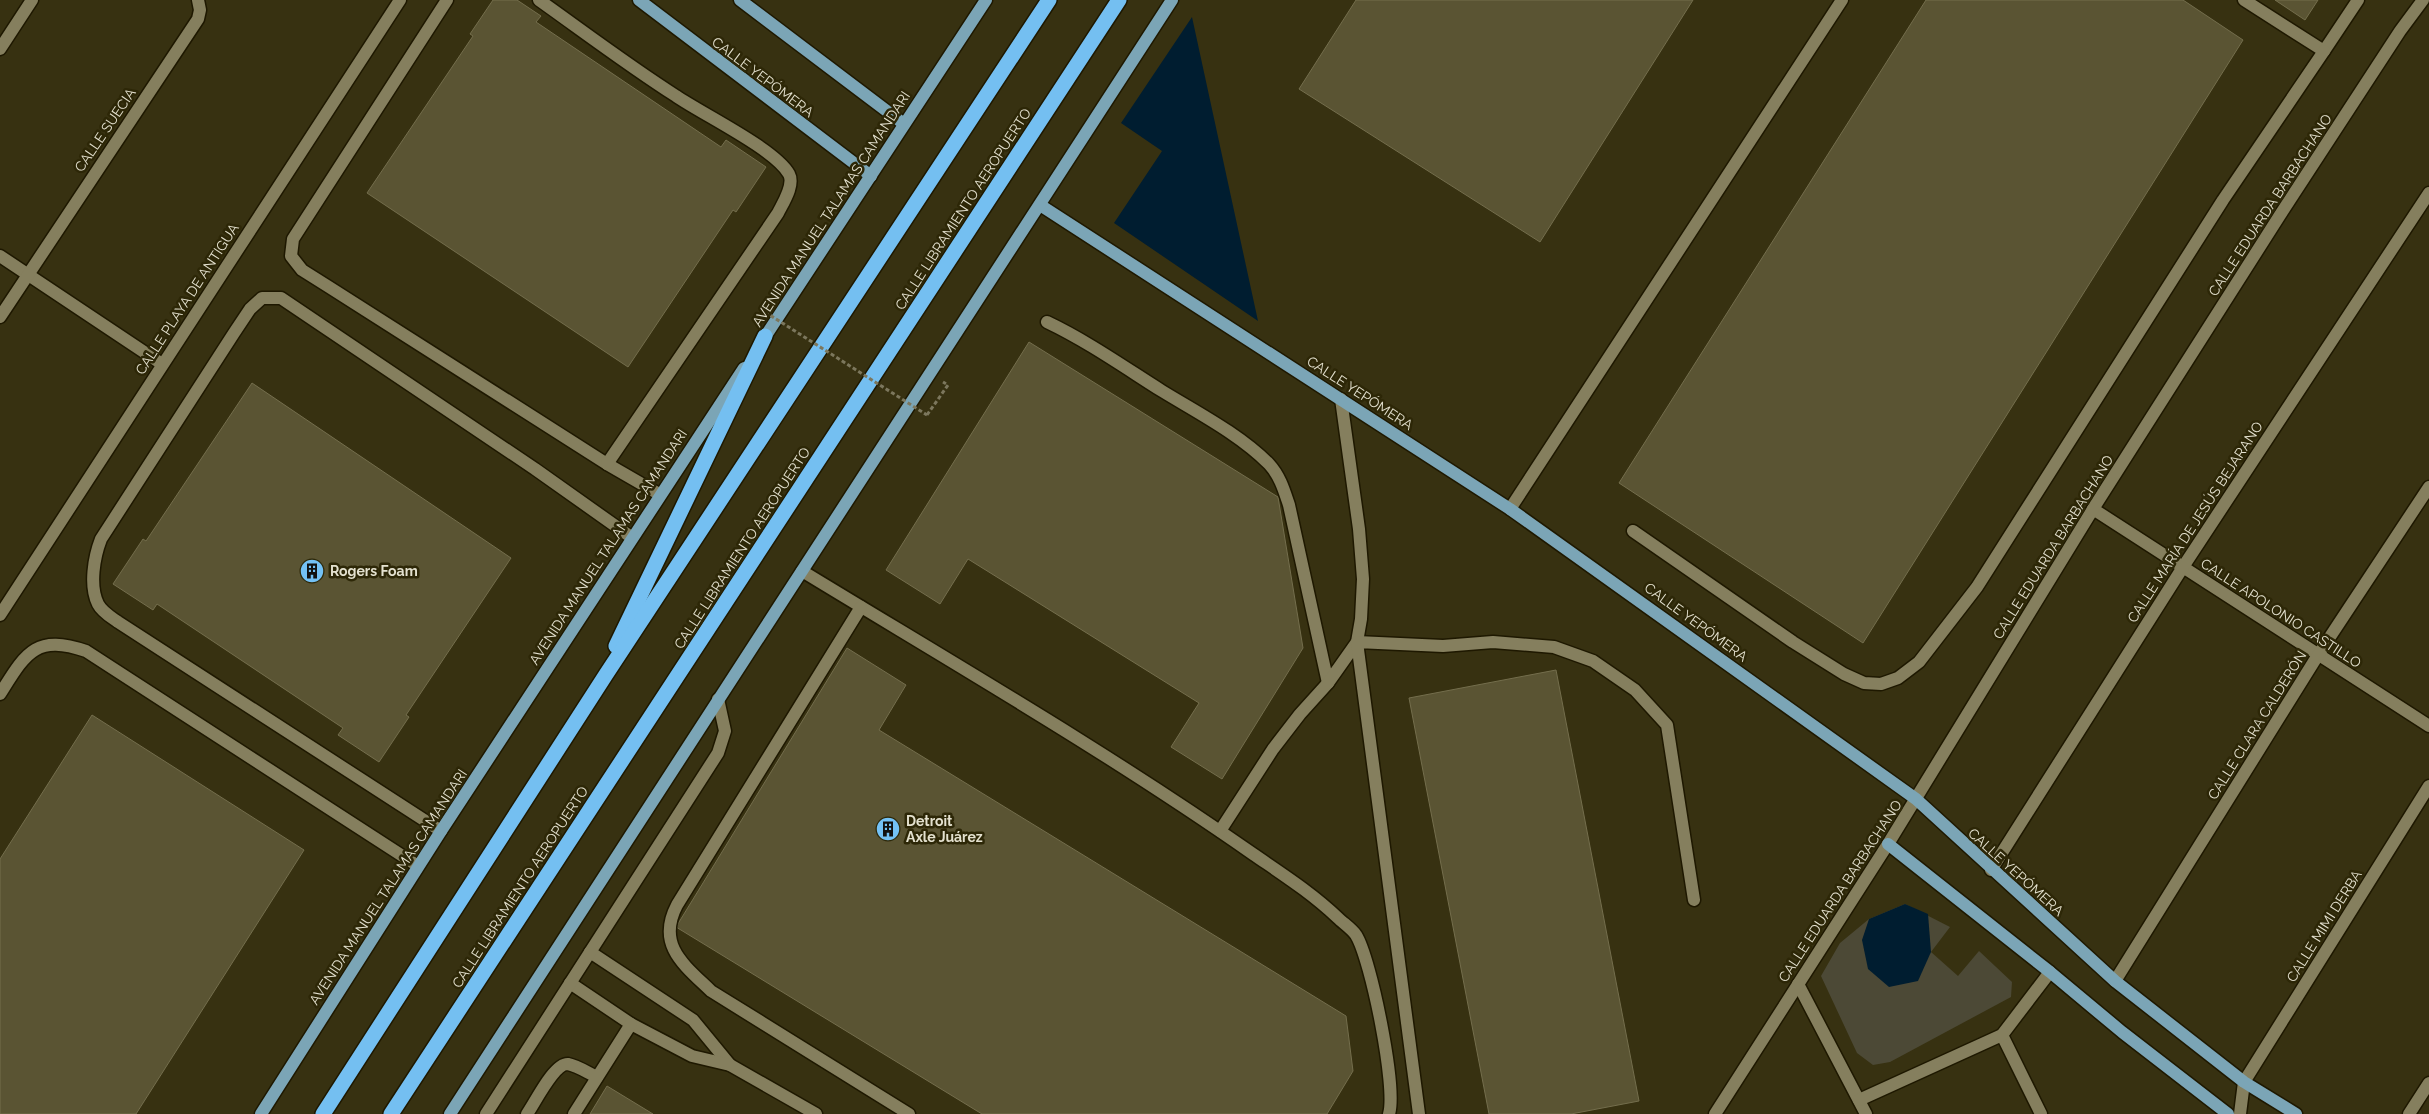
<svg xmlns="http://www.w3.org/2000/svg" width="2429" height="1114" font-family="Raleway,sans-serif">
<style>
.green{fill:#4c4936}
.water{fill:#001d30}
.building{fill:#5a5433;stroke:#746e4d}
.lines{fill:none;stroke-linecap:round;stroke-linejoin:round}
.minor-casing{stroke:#1e1800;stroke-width:15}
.major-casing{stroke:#1e1800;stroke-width:15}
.highway-casing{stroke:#1e1800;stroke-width:18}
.path{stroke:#7c775d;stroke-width:3;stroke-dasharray:4 2.5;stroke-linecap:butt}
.minor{stroke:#857f5e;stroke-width:12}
.major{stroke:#7ba5b6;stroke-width:12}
.highway{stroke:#74bff1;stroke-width:15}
.path-bridge{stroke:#7c775d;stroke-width:3;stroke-dasharray:4 2.5;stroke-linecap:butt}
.labels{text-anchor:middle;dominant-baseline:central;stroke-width:5;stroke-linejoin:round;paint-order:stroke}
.street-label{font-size:14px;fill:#e4e1cf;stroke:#2d2707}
.poi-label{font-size:14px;font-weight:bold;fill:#e4e1cf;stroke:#2d2707;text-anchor:start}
</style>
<rect width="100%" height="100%" fill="#373111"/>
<path class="green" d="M1905 904 1950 927 1931 952 1958 976 1979 951 2012 982 2011 997 1890 1062 1873 1065 1857 1053 1821 976 1840 943 1869 919Z"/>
<g class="water">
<path d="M1192 17 1258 321 1114 223 1162 151 1121 123Z"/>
<path d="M1905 904 1928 914 1931 952 1918 981 1889 987 1868 969 1862 940 1869 919Z"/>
</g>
<g class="building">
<path d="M493 0H517L541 16 536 22 721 147 726 140 766 167 736 212 733 210 628 367 367 193 473 36 470 34Z"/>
<path d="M1356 0H1693L1540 242 1299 89Z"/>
<path d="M1926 0H2183L2243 40 1863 643 1619 483Z"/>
<path d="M2275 0H2318L2305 20Z"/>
<path d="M1029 342 1278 497 1303 648 1222 779 1171 747 1199 703 968 559 940 604 886 570Z"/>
<path d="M252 383 511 558 406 715 409 717 379 762 338 735 343 728 157 604 153 610 113 584 143 539 146 541Z"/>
<path d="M847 648 906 685 879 730 1346 1016 1353 1071 1327 1114H982L676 927Z"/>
<path d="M1556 670 1639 1101 1571 1114H1489L1409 698Z"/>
<path d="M92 715 304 850 136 1114H0V859Z"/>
<path d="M607 1086 653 1114H590Z"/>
</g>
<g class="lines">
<g class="minor-casing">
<g id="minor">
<path d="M447 0 293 239 291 256 302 270 329 287 607 464 659 494"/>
<path d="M539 0C584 32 629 66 676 96 702 114 775 149 789 174 795 185 783 203 778 213L607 464"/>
<path d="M2244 0 2324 51 2358 0"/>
<path d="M0 49 32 0"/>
<path d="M0 256 162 364"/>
<path d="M0 317 198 19 200 10 198 0"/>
<path d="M1047 322C1087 341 1124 367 1162 391 1198 413 1239 434 1269 464 1280 476 1284 490 1289 505L1328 683"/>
<path d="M1510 509 1842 0"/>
<path d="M2093 509 2429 726"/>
<path d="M1633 531 1793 642 1844 674 1864 683 1881 684 1898 678 1919 662 1977 587 2223 200 2324 51"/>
<path d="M802 571C953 663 1107 752 1253 854 1282 874 1312 893 1338 918 1343 923 1352 929 1356 935 1371 959 1397 1088 1389 1114"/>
<path d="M861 607 677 905C656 945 684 965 711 991L909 1114"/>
<path d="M0 615 400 0"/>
<path d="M0 694C26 653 35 634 86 651L418 866"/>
<path d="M441 831 118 622C111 617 102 612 98 604 89 586 94 557 101 539L234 333 250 309 262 298H281L535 469 631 537"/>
<path d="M1220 831 1273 749 1300 714 1328 683 1357 642 1361 619 1363 579 1359 529 1341 399"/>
<path d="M1991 870 2183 567 2429 193"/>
<path d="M590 952 693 1020 730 1065"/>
<path d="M2115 981 2318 655 2429 487"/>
<path d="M570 983 631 1024 692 1056 730 1065 816 1114"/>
<path d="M1798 984 1866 1114"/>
<path d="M2002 1035 2041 1114"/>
<path d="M1859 1100 2002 1035 2050 972"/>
<path d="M486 1114 718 753 725 731 718 699"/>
<path d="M527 1114C535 1103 554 1063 568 1064 578 1066 588 1073 597 1077"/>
<path d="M574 1114 631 1024"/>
<path d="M1419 1114 1357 642 1443 646 1493 642 1554 647 1593 661 1635 690 1667 725 1694 900"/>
<path d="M1715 1114 1888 844 2093 509 2280 215 2400 31 2423 0"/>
<path d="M2240 1114 2244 1082 2429 786"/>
<path d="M2409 1114 2429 1083"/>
</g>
</g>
<g class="major-casing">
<g id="major">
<path d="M639 0 871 176"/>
<path d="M740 0 904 124"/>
<path d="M1040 205 1510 509 1916 799 2115 981 2244 1082 2296 1114"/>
<path d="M761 343 986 0"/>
<path d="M1888 844 2050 972 2122 1032 2228 1114"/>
<path d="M261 1114 441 831 744 368"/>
<path d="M450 1114 1172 0"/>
</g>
</g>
<g class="highway-casing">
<g id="highway">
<path d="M616 646 765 336"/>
<path d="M323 1114 605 676 1049 0"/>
<path d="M391 1114 1119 0"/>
</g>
</g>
<path class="path" d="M927 415 948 385 943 382"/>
<use href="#minor" class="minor"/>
<use href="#major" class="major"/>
<use href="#highway" class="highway"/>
<path class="path-bridge" d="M765 312 927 415"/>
</g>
<defs>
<g id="building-disc" transform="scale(1.25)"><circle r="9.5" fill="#73c1f5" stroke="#2d2707"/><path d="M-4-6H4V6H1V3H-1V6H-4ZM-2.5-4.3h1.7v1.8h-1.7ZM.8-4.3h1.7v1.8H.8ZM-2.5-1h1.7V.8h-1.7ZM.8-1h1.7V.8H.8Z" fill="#111"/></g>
</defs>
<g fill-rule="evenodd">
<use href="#building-disc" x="312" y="571"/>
<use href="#building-disc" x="888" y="829"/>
</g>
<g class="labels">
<g class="street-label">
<text transform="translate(763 77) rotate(37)">CALLE YEPÓMERA</text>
<text transform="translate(105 130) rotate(-56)">CALLE SUECIA</text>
<text transform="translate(2270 205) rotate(-57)">CALLE EDUARDA BARBACHANO</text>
<text transform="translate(831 209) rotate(-57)">AVENIDA MANUEL TALAMAS CAMANDARI</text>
<text transform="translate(963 209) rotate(-57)">CALLE LIBRAMIENTO AEROPUERTO</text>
<text transform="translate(187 299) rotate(-57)">CALLE PLAYA DE ANTIGUA</text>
<text transform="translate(1360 393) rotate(33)">CALLE YEPÓMERA</text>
<text transform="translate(2195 522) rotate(-57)">CALLE MARÍA DE JESÚS BEJARANO</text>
<text transform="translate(608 547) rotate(-57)">AVENIDA MANUEL TALAMAS CAMANDARI</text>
<text transform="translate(2053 547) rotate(-58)">CALLE EDUARDA BARBACHANO</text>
<text transform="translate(742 548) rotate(-57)">CALLE LIBRAMIENTO AEROPUERTO</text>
<text transform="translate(2281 613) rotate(33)">CALLE APOLONIO CASTILLO</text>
<text transform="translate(1696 622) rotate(36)">CALLE YEPÓMERA</text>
<text transform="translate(2257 725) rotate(-58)">CALLE CLARA CALDERÓN</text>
<text transform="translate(2016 872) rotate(42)">CALLE YEPÓMERA</text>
<text transform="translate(388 887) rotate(-57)">AVENIDA MANUEL TALAMAS CAMANDARI</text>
<text transform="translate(520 887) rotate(-57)">CALLE LIBRAMIENTO AEROPUERTO</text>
<text transform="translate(1840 891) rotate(-57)">CALLE EDUARDA BARBACHANO</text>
<text transform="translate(2324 926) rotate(-58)">CALLE MIMI DERBA</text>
</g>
<g class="poi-label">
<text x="330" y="571">Rogers Foam</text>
<text x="906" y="821">Detroit<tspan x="906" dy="16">Axle Juárez</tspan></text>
</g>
</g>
</svg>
